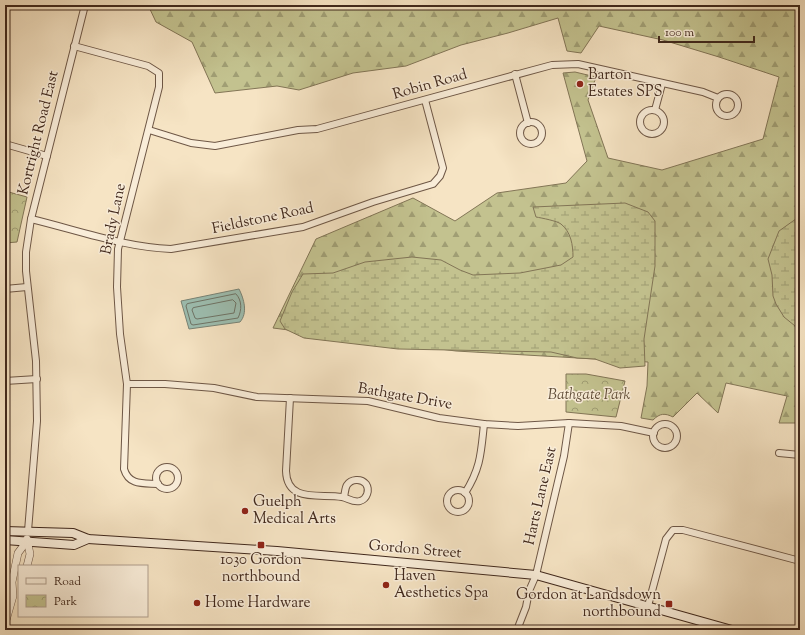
<svg xmlns="http://www.w3.org/2000/svg" width="805" height="635" font-family="'Sorts Mill Goudy',serif">
<style>
.forest{fill:url(#forest-firs);stroke:#827556}
.wetland{fill:url(#wetland-marsh);stroke:#827556}
.park{fill:url(#park-crowns);stroke:#827556}
.water{fill:#9dbfb2;stroke:#788376}
.lines{fill:none;stroke-linecap:round;stroke-linejoin:round}
.shore{stroke:#6e7467;stroke-width:1}
.minor-casing{stroke:#6e5746;stroke-width:8}
.tertiary-casing{stroke:#6e5746;stroke-width:8}
.secondary-casing{stroke:#40281c;stroke-width:10}
.minor{stroke:#f9edd9;stroke-width:6}
.tertiary{stroke:#f9edd9;stroke-width:7}
.secondary{stroke:#f9edd9;stroke-width:8}
.poi-dot{fill:#8f2418;stroke:#f9edd9;stroke-width:1.5}
.labels{text-anchor:middle;dominant-baseline:central;stroke-width:3;stroke-linejoin:round;paint-order:stroke}
.poi-label{font-size:15px;fill:#40281c;stroke:#f9edd9;text-anchor:start}
.street-label{font-size:15px;fill:#40281c;stroke:#f9edd9}
.park-label{font-size:15px;font-style:italic;fill:#614e39;stroke:#f9edd9}
</style>
<defs>
<pattern id="forest-firs" width="22" height="20" patternUnits="userSpaceOnUse"><rect width="22" height="20" fill="#c3c28f"/><path d="M5 1l3.5 6h-7zM16 11l3.5 6h-7z" fill="#a09e74"/></pattern>
<pattern id="wetland-marsh" width="20" height="14" patternUnits="userSpaceOnUse"><rect width="20" height="14" fill="#c3c28f"/><path d="M1 5h8M5 5V1M11 12h8M15 12V8" fill="none" stroke="#a09e74"/></pattern>
<pattern id="park-crowns" width="20" height="18" patternUnits="userSpaceOnUse"><rect width="20" height="18" fill="#c3c28f"/><path d="M2 6a3 3 0 1 1 6 0M12 15a3 3 0 1 1 6 0" fill="none" stroke="#a09e74"/></pattern>
</defs>
<rect width="100%" height="100%" fill="#f6e4c4"/>
<filter id="stains"><feTurbulence type="fractalNoise" baseFrequency=".005" numOctaves="4"/><feColorMatrix values="0 0 0 0 .2 0 0 0 0 .09 0 0 0 0 .02 0 0 0 .5 -.17"/></filter>
<radialGradient id="worn" r=".72"><stop offset=".6" stop-color="#630" stop-opacity="0"/><stop offset="1" stop-color="#630" stop-opacity=".3"/></radialGradient>
<path class="forest" d="M148 5H800V423H779L787 396 726 383 718 413 697 393 673 417C665 413 660 413 653 420L641 418 647 386 648 362 456 351 273 328 316 239 413 198 455 221 497 193 566 183 587 161 563 73 575 72 596 77 588 100 608 158 662 170 763 139 779 77 719 57 663 40 599 26 581 53 567 51 558 18 508 33 461 45 406 66 353 73 299 90 277 86 215 93 192 42 156 22Z"/>
<g class="wetland">
<path d="M625 203 648 212 655 221V266L644 339 645 366 620 368 595 359 577 358 551 352 398 349 304 338 285 329 280 321 292 292 303 274 333 273 365 262 412 257 441 260 460 270 473 275 520 273 561 265 573 257C573 245 571 232 561 224 557 221 542 218 536 217L533 207Z"/>
<path d="M800 216V330L784 317 776 304 773 296 772 275 768 259 779 231Z"/>
</g>
<g class="park">
<path d="M5 191 27 197 17 242 5 243Z"/>
<path d="M566 374H586L625 381 616 417 566 412Z"/>
</g>
<path class="water" d="M239 289C244 299 248 313 240 322L189 329 181 301Z"/>
<g class="lines">
<g class="shore">
<path d="M236 294C242 300 242 310 238 318L193 325 191 324 186 306 187 304Z"/>
<path d="M233 300 236 303 234 313 197 319 195 318 192 310 193 308Z"/>
</g>
<g class="minor-casing">
<g id="minor">
<path d="M74 46 148 66 159 73V87L118 249 117 287 120 334 127 384 124 469C129 486 144 483 158 484"/>
<path d="M515 74 528 123"/>
<circle cx="727" cy="105" r="11"/>
<path d="M655 110 662 84"/>
<circle cx="652" cy="122" r="12"/>
<circle cx="531" cy="133" r="11"/>
<path d="M149 130 191 143 215 146 298 130 317 129 552 65 578 64 703 92 718 98"/>
<path d="M5 144 47 156"/>
<path d="M31 219C77 230 123 247 171 249L303 227 373 202 433 184 440 176 443 168 425 100"/>
<path d="M5 289 27 287"/>
<path d="M5 381 37 379"/>
<path d="M127 384H165L214 388 257 397 368 401 439 418 484 424 518 426 569 423 621 426 654 433"/>
<path d="M290 398 286 471C287 504 321 493 342 497 348 498 353 503 360 501 367 499 370 490 366 484 361 478 351 479 347 485 345 488 345 493 344 497"/>
<circle cx="665" cy="436" r="12"/>
<path d="M779 453 800 455"/>
<circle cx="167" cy="478" r="11"/>
<circle cx="458" cy="501" r="11"/>
<path d="M465 493C481 468 481 452 484 424"/>
<path d="M28 531 37 421 36 361 26 271V252L31 219 85 5"/>
<path d="M648 606 666 539 673 530H683L800 561"/>
<path d="M517 630 526 607 529 591 536 575 564 456 569 423"/>
</g>
</g>
<g class="tertiary-casing">
<g id="tertiary">
<path d="M27 539 30 554 27 566"/>
<path d="M5 624 13 596 12 582 18 553 27 541"/>
</g>
</g>
<g class="secondary-casing">
<g id="secondary">
<path d="M5 531 73 533 88 539 277 551 536 575 732 630"/>
<path d="M5 540 74 545 88 539"/>
</g>
</g>
<use href="#minor" class="minor"/>
<use href="#tertiary" class="tertiary"/>
<use href="#secondary" class="secondary"/>
</g>
<g class="poi-dot">
<circle cx="580" cy="84" r="4"/>
<circle cx="245" cy="511" r="4"/>
<rect x="257" y="541" width="8" height="8" rx="2"/>
<circle cx="386" cy="585" r="4"/>
<circle cx="197" cy="603" r="4"/>
<rect x="665" y="600" width="8" height="8" rx="2"/>
</g>
<g class="labels">
<g class="poi-label">
<text x="588" y="75">Barton<tspan x="588" dy="17">Estates SPS</tspan></text>
<text x="253" y="502">Guelph<tspan x="253" dy="17">Medical Arts</tspan></text>
<text x="261" y="560" text-anchor="middle">1030 Gordon<tspan x="261" dy="17">northbound</tspan></text>
<text x="394" y="576">Haven<tspan x="394" dy="17">Aesthetics Spa</tspan></text>
<text x="661" y="595" text-anchor="end">Gordon at Landsdown<tspan x="661" dy="17">northbound</tspan></text>
<text x="205" y="603">Home Hardware</text>
</g>
<g class="street-label">
<text transform="translate(430 85) rotate(-16)">Robin Road</text>
<text transform="translate(39 133) rotate(-76)">Kortright Road East</text>
<text transform="translate(114 219) rotate(-78)">Brady Lane</text>
<text transform="translate(263 219) rotate(-12)">Fieldstone Road</text>
<text transform="translate(405 397) rotate(10)">Bathgate Drive</text>
<text transform="translate(541 496) rotate(-77)">Harts Lane East</text>
<text transform="translate(415 550) rotate(5)">Gordon Street</text>
</g>
<g class="park-label">
<text x="589" y="395">Bathgate Park</text>
</g>
</g>
<rect width="805" height="635" fill="none" stroke="#f6e4c4" stroke-width="20"/>
<rect x="6" y="6" width="793" height="623" fill="none" stroke="#40281c" stroke-width="2"/>
<rect x="10" y="10" width="785" height="615" fill="none" stroke="#40281c"/>
<rect x="18" y="565" width="130" height="52" fill="#f9edd9" stroke="#af9e8d"/>
<rect x="26" y="578" width="20" height="6" fill="#f9edd9" stroke="#af9e8d"/>
<text x="54" y="585" font-size="12" fill="#40281c">Road</text>
<rect x="26" y="595" width="20" height="12" fill="url(#park-crowns)" stroke="#af9e8d"/>
<text x="54" y="605" font-size="12" fill="#40281c">Park</text>
<path d="M659 36v6h95v-6" fill="none" stroke="#40281c" stroke-width="2"/>
<text x="665" y="36" font-size="12" fill="#40281c" stroke="#f9edd9" stroke-width="3" paint-order="stroke">100 m</text>
<rect width="100%" height="100%" filter="url(#stains)"/>
<rect width="100%" height="100%" fill="url(#worn)"/>
</svg>
